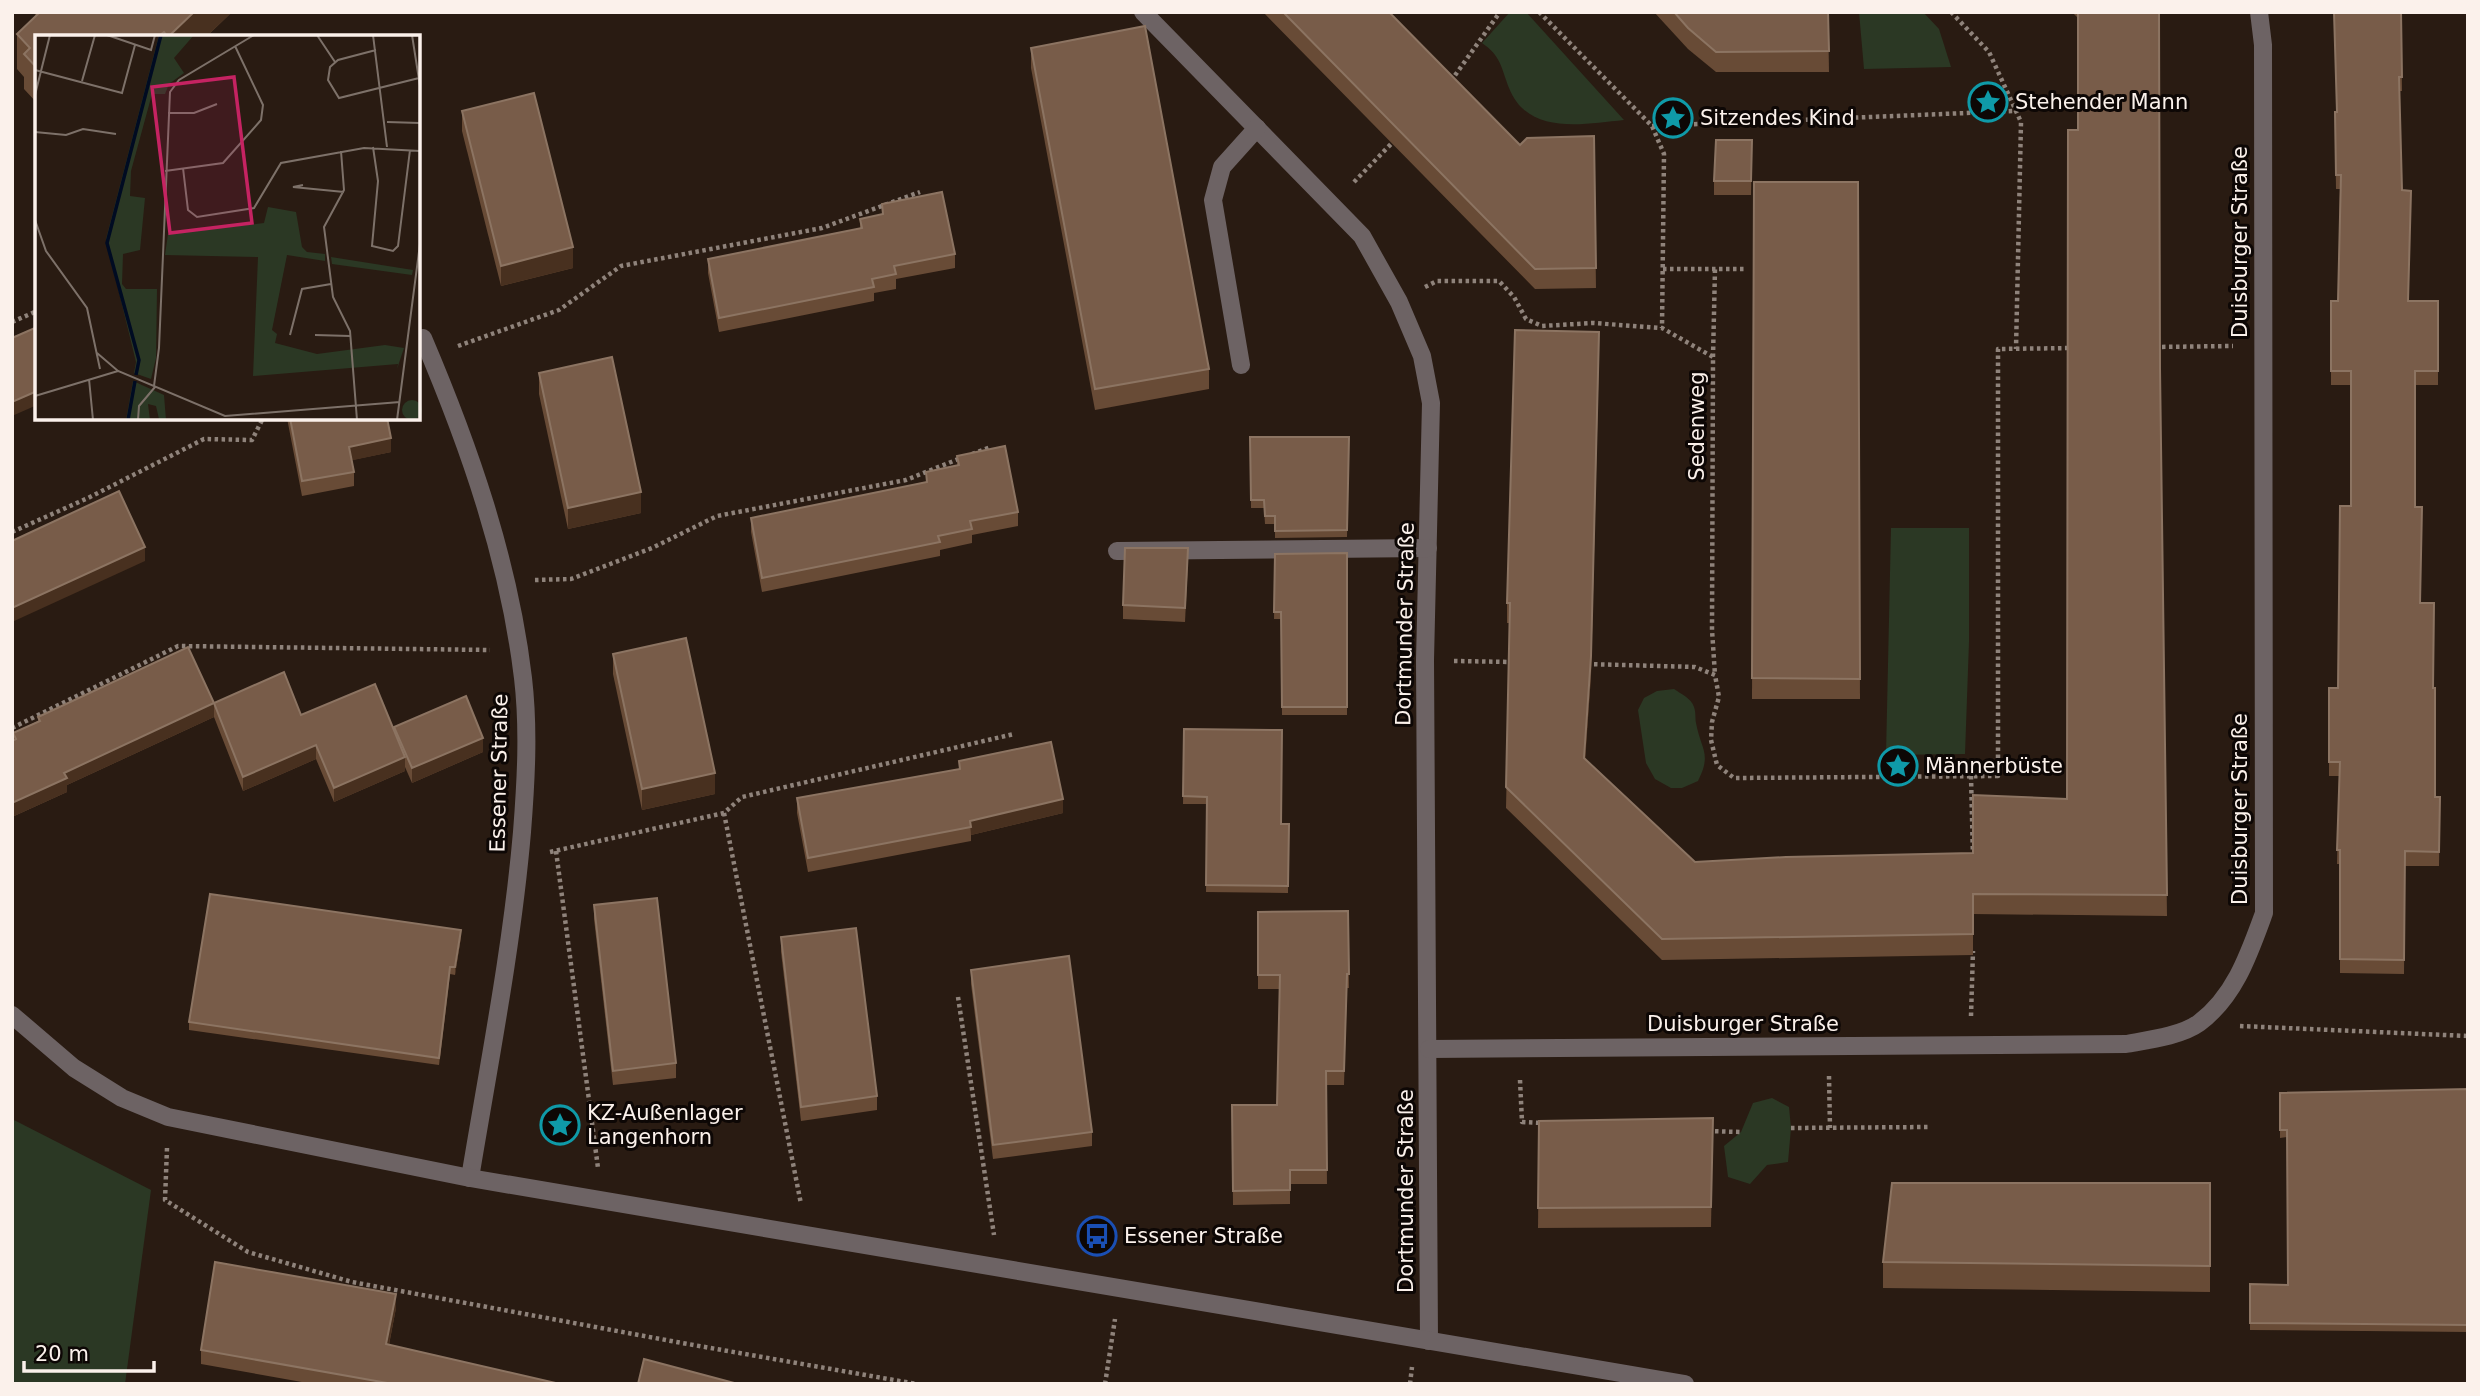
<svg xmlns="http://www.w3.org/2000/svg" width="2480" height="1396" font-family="'DejaVu Sans',sans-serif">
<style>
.green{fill:#2b3824}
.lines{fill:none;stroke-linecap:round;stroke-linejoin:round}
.path{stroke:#8f837b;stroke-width:4.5;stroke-dasharray:3.5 3.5;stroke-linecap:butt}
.minor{stroke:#6d6364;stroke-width:18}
.wall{fill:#684b36}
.shaded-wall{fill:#48301f}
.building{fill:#785c49;stroke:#8c7462;stroke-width:2}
.labels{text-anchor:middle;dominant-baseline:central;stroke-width:6;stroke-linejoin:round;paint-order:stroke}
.poi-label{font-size:21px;fill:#fbf1eb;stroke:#0d0705;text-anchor:start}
.street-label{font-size:21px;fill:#fbf1eb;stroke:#0d0705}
.inset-river{fill:none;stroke:#000b22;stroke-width:3.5}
.inset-road{fill:none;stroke:#7d7169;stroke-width:2}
.view{fill:#c52362;fill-opacity:0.15;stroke:#c52362;stroke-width:3.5}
.inset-edge{fill:none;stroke:#fbf1eb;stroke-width:3.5}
</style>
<rect width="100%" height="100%" fill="#291b12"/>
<g class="green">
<path d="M1510 12H1526L1624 120C1583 124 1528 136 1509 88 1501 67 1501 56 1482 43Z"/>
<path d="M1859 12H1923L1939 29 1951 67 1864 69Z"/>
<path d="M1891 528H1969V642L1965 754 1886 755Z"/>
<path d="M1674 689C1681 694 1691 698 1694 707 1696 712 1695 718 1696 723 1701 750 1712 753 1698 781L1682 788H1671L1655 779 1646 763 1638 710 1644 698 1657 691Z"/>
<path d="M1772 1098 1789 1107 1791 1128 1788 1162 1767 1165 1750 1184 1728 1177 1724 1146 1741 1132 1753 1103Z"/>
<path d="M12 1119 151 1190 125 1384H12Z"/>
</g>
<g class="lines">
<g class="path">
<path d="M1539 12 1652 126 1664 154 1662 328"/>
<path d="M1951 12 1989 52 2021 122 2016 349"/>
<path d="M1451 81 1500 12"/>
<path d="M1652 126 2015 111"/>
<path d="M1354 182 1394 141"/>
<path d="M1663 269H1744"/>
<path d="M1425 287 1437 281H1499L1514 297 1526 319 1542 326 1593 323 1662 328 1713 357 1712 630 1715 675"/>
<path d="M12 322 37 311"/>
<path d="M458 346 559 310 621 266 822 228 920 192"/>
<path d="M2155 347 2233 346"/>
<path d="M1713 357 1715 269"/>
<path d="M972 454 991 447"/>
<path d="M12 532 88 498 204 439 252 440 263 418"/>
<path d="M535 580 571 579 652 548 717 516 906 480 961 458"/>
<path d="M1454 661 1512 662"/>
<path d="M1587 664 1695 667 1715 675 1719 697 1712 722 1711 740 1717 765 1734 778 1998 776V349L2072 348"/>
<path d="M12 728 178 646 490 650"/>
<path d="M1971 776 1973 858"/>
<path d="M724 813 801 1204"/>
<path d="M556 851 598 1168"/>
<path d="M550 852 724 813 742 797 1014 734"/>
<path d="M958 997 994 1235"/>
<path d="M1971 1016 1973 951"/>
<path d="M2240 1026 2468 1036"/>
<path d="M1829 1076 1830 1128"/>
<path d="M1520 1080 1522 1122 1542 1123"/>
<path d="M1791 1128 1929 1127"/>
<path d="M1708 1131 1741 1132"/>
<path d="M167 1148 165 1200 248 1252 352 1282 682 1343 917 1384"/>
<path d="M1105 1384 1115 1319"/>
<path d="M1410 1384 1412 1367"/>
</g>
<g class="minor">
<path d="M1143 12 1362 236 1399 302 1422 356 1431 403 1425 660 1429 1341"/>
<path d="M423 338C469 446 509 560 523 678 529 729 526 781 522 832 512 948 489 1063 470 1178"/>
<path d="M1241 365 1213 200 1222 167 1257 128"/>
<path d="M1117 551 1428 548"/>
<path d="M12 1015 74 1068 122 1098 168 1117 470 1178 1685 1384"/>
<path d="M1429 1049 2126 1044C2148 1040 2181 1036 2199 1023 2235 996 2249 954 2264 913L2263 45 2259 12"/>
</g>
</g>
<g class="wall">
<path d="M33 12H232L206 37H37V103L24 89V77L17 69V34L36 15Z"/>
<path d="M1263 12H1389L1520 145 1594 136 1596 288 1535 289Z"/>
<path d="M1654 12H1828L1829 72H1716L1688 49Z"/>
<path d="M2072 12H2159L2160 369 2167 916 1973 914V955L1662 960 1506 808 1510 623H1507V603L1599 353 1591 676 1585 759 1695 862 1973 853 2067 799 2078 130V18Z"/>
<path d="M2401 12 2402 91H2399L2402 190 2408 301H2438V385H2415V507L2420 603 2433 688 2435 797H2440L2439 866H2405L2404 974 2340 973V864H2337L2339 776H2329V688H2338L2351 506V385H2331V301H2338L2340 189H2336L2335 126 2336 112Z"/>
<path d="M1031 48 1209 369V389L1095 410 1031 68Z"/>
<path d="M462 111 573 268 501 286 462 131Z"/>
<path d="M1752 140 1751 195H1714V181Z"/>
<path d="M1754 182H1858L1860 699H1752Z"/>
<path d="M882 204 955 254V268L896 279V289L874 293V301L719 332 708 273V259L860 229V219L882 215Z"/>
<path d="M539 373 641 513 568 529 539 394Z"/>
<path d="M287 418H387L391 452 352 460 354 472V486L302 496Z"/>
<path d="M1250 437H1349L1347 537 1275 538V524H1265L1264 508H1251Z"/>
<path d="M957 456 1018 512V526L972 535V543L940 550V556L762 592 751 532V518L926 482V472L957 465Z"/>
<path d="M1347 553V715H1282L1281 619H1274L1275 554Z"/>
<path d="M1188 562 1185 622 1123 619V605Z"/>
<path d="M613 654 715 794 642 810 613 674Z"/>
<path d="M214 703 301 715 394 730V727L483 752 412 783 405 767V771L334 802 316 759 243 791 214 717 67 785V792L12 817 13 733 38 721V717Z"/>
<path d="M1184 729 1281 824H1289L1288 893 1206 892 1207 804H1183Z"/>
<path d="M959 761 1063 813 971 835V841L808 872 797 813V798L959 769Z"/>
<path d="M594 905 676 1063V1078L613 1085 594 919Z"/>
<path d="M1348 911 1349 988H1347L1344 1085H1326L1327 1184H1290V1204L1233 1205 1232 1105H1277L1280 989H1258V912Z"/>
<path d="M461 937 455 975 450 974 439 1065 189 1030V1022Z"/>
<path d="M781 937 877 1096V1110L801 1121 781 952Z"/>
<path d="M971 970 1092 1132V1146L993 1159 971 984Z"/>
<path d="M2468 1089V1332L2250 1330V1284L2288 1285 2287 1137 2280 1138V1093Z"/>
<path d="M1713 1118 1711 1227 1538 1228 1539 1121Z"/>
<path d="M2210 1183V1292L1883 1288V1262Z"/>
<path d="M396 1308 389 1345 560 1384H313L201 1364V1350Z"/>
</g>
<g class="shaded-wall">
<path d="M194 12H232L206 37H168Z"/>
<path d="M573 247V268L501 286V266Z"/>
<path d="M1599 353 1591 676 1584 779V758Z"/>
<path d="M37 391V405L12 416V402Z"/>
<path d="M391 438V452L349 461V447Z"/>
<path d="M641 492V513L568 529V508Z"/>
<path d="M145 547V561L12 622V608Z"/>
<path d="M214 703V717L67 785V792L12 817V803L64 773Z"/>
<path d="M483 738V752L412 783V768Z"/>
<path d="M316 745V759L243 791V777Z"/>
<path d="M405 757V771L334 802V788Z"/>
<path d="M715 773V794L642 810V789Z"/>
<path d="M1063 799V813L971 835 970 821Z"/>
<path d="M461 930V937L455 975V967Z"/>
<path d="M450 967V974L439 1065V1058Z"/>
<path d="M396 1294V1308L386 1359V1344Z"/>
</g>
<g class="building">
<path d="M40 12H194L168 37 164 32 157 37H37V68L24 54 30 48 17 34Z"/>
<path d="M1283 12H1389L1520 145 1527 138 1594 136 1596 268 1535 269Z"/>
<path d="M1674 12H1828L1829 51 1716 52 1688 28Z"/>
<path d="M2078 12H2159L2160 369 2167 895 1973 894V934L1662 939 1506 787 1510 603H1507L1515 330 1599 332 1591 656 1584 758 1695 862 1786 857 1973 853V795L2067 799 2068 130H2078Z"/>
<path d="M2334 12H2401L2402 77H2399L2402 190 2411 191 2408 301H2438V371H2415V507H2422L2420 603H2434L2433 688H2435V797H2440L2439 852 2405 851 2404 960 2340 959V850H2337L2340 762H2329V688H2338L2340 506H2351V371H2331V301H2338L2341 175H2336L2335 112H2337Z"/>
<path d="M1145 26 1209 369 1095 389 1031 48Z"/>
<path d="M534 93 573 247 501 266 462 111Z"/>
<path d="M1716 140H1752L1751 181H1714Z"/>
<path d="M1754 182H1858L1860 679 1752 678Z"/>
<path d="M942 192 955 254 894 266 896 274 872 279 874 287 719 318 708 259 862 228 860 219 883 214 882 204Z"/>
<path d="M37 327V391L12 402V338Z"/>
<path d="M612 357 641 492 568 508 539 373Z"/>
<path d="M290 418H387L391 438 349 447 354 472 302 481Z"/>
<path d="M1250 437H1349L1347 530 1275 531V516H1265L1264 500H1251Z"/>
<path d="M1005 446 1018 512 970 521 972 529 938 536 940 542 762 578 751 518 927 482 926 472 959 465 957 456Z"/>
<path d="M119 491 145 547 12 608V541Z"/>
<path d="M1125 548H1188L1185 608 1123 605Z"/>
<path d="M1347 553V707H1282L1281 612H1274L1275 554Z"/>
<path d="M686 638 715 773 642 789 613 654Z"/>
<path d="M188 647 214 703 64 773 67 778 12 803V741L16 739 13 733 40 721 38 717Z"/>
<path d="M284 672 301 715 375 684 405 757 334 788 316 745 243 777 214 703Z"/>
<path d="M466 696 483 738 412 768 394 727Z"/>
<path d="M1184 729 1282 730 1281 824H1289L1288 886 1206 885 1207 797 1183 796Z"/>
<path d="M1051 742 1063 799 970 821 971 827 808 858 797 798 960 769 959 761Z"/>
<path d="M210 894 461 930 455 967H450L439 1058 189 1022Z"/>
<path d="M657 898 676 1063 613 1071 594 905Z"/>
<path d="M1348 911 1349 974H1347L1344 1071H1326L1327 1170H1290V1190L1233 1191 1232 1105H1277L1280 975H1258V912Z"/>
<path d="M856 928 877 1096 801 1107 781 937Z"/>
<path d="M1069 956 1092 1132 993 1145 971 970Z"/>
<path d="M2468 1089V1325L2250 1323V1284L2288 1285 2287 1130H2280V1093Z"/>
<path d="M1713 1118 1711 1207 1538 1208 1539 1121Z"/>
<path d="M1892 1183H2210V1266L1883 1262Z"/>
<path d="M215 1262 396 1294 386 1344 560 1384H393L201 1350Z"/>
<path d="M644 1359 738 1384H638Z"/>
</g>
<defs>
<g id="sight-ring" transform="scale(2.0125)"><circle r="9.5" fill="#0d0705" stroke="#0f9aa8" stroke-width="1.5"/><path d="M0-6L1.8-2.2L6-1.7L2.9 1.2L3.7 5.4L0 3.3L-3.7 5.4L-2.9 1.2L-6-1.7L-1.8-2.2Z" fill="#0f9aa8"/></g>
<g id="bus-ring" transform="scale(2.0125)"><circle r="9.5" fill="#0d0705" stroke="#1a4fb4" stroke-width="1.5"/><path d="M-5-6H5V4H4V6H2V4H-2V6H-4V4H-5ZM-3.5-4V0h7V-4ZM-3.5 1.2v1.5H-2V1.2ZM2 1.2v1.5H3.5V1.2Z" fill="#1a4fb4"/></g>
</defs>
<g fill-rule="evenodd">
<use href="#sight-ring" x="1988" y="102"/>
<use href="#sight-ring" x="1673" y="118"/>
<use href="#sight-ring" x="1898" y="766"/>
<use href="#sight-ring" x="560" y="1125"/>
<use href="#bus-ring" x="1097" y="1236"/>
</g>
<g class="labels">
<g class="poi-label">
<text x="2015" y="102">Stehender Mann</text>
<text x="1700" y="118">Sitzendes Kind</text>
<text x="1925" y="766">Männerbüste</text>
<text x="587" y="1113">KZ-Außenlager<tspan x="587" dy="24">Langenhorn</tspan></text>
<text x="1124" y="1236">Essener Straße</text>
</g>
<g class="street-label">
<text transform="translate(2240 242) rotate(-90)">Duisburger Straße</text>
<text transform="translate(1697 426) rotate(-90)">Sedenweg</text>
<text transform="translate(1405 624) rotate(-89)">Dortmunder Straße</text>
<text transform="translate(499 773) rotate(-89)">Essener Straße</text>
<text transform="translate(2240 809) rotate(-90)">Duisburger Straße</text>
<text x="1743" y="1024">Duisburger Straße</text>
<text transform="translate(1406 1191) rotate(-90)">Dortmunder Straße</text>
</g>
</g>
<g transform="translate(35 35)">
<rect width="385" height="385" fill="#291b12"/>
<path d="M124 0H159L139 23 149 38 134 49 130 59H117L96 136 95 161 110 163 105 215 88 219 87 249 91 254H122L121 323 116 344 99 338 101 327 71 204ZM233 172 261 177 267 212 272 217 290 219V226L252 220 237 295 242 299 240 308 282 319 350 310 369 313 362 334 363 329 218 341 223 222 130 220 133 199 229 188ZM296 222 378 235 377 240 297 229ZM98 346 129 360 131 385 124 384 121 371 113 369 115 385H91ZM367 375a10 10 0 1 1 20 0a10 10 0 1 1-20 0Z" fill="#2b3824"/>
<path class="inset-river" d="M101 340 104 325 72 208 126 0M93 385 100 346"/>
<path class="inset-road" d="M72 0 116 15 120 0M282 0 300 27M338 0 352 112M377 0 385 51M341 15 303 25 295 32 293 45 304 63 384 43M0 35 87 58 100 10M47 46 60 0M0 60 15 0M133 78H159L182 69M352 87 385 88M0 97 31 100 48 94 81 99M338 112 343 146 337 211 358 216 363 211 375 115M306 116 309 155 289 192 298 262 315 296 322 385M148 133 153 175 162 182 219 173 246 128 329 113 385 116M130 136 188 128 226 85 228 70 200 11M268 150 258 152 309 157M0 185 11 216 52 273 65 334M255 300 267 254 296 249M280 300 315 301M62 318 83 336 190 381 365 367M54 344 58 385M119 351 124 313 135 57 144 45 219 0M0 361 83 336M103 385 104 371 120 352M362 385 385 209"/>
<path class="view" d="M199 42 217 188 135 198 117 52Z"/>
<rect width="385" height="385" class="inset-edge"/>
</g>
<rect width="2480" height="1396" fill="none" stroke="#fbf1eb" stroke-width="28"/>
<path d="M24 1361v10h130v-10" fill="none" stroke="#fbf1eb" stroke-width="3.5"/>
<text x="35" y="1361" font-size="21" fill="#fbf1eb" stroke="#0d0705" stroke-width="5" paint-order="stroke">20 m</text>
</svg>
